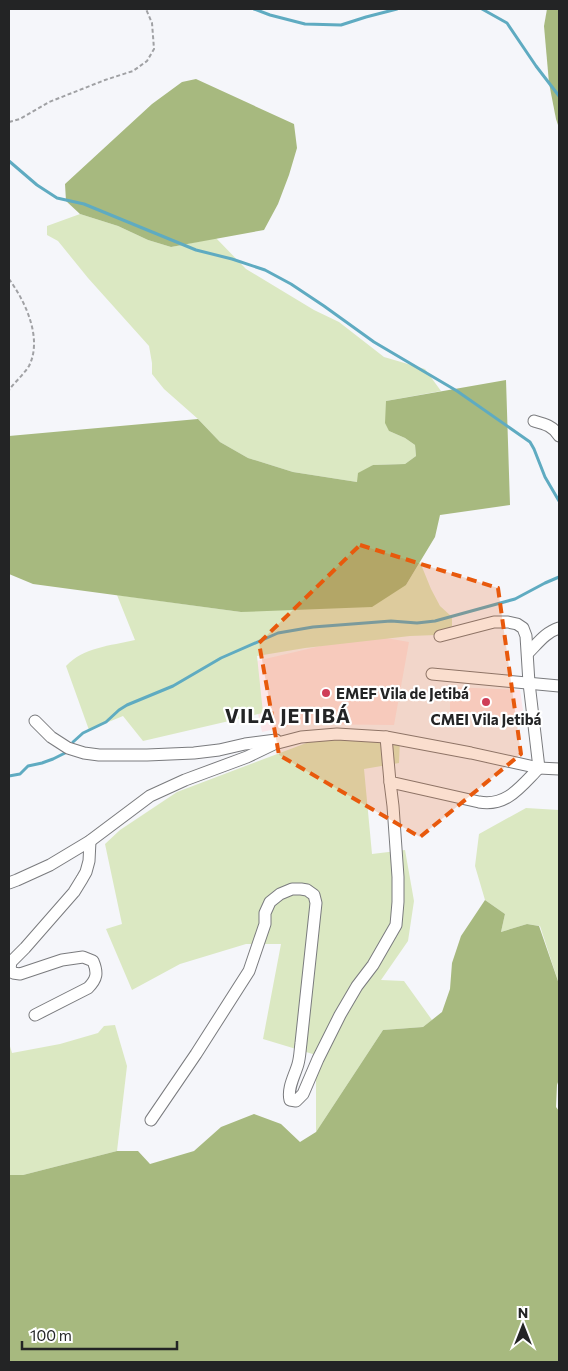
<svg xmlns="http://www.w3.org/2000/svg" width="568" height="1371" font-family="Commissioner,sans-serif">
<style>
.education{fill:#fce6e9}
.green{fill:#dbe8c2}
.forest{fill:#a7b97f}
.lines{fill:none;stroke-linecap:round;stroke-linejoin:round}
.stream{stroke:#5fabc1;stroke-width:3}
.minor-casing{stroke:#7a7b7e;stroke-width:13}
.path{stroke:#a0a1a4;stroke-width:2;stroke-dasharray:4 2.5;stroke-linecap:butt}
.minor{stroke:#fff;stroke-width:11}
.marked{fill:#e8590c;fill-opacity:0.2;stroke:#e8590c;stroke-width:4;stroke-dasharray:10 6;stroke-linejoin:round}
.poi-dot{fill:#cf3e58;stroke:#fff;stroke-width:2}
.labels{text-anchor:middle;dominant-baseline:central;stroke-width:4.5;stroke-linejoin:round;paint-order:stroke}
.poi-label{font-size:15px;font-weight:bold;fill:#232425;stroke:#fff;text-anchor:start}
.district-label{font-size:20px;font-weight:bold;letter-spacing:1px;fill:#232425;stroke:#fff}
</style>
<rect width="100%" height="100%" fill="#f5f6fa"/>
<g class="education">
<path d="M368 635 409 642 394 725 298 724 262 732 247 663Z"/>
<path d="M450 687 520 690 525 724 500 717 450 714Z"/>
</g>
<g class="green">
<path d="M80 214 118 226 148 240 171 247 216 238 246 269 314 310 339 322 384 357 425 369 441 391 386 401 389 431 405 438 415 445 416 456 405 464 373 465 357 482 293 472 248 458 220 442 198 419 164 389 152 374V363L149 346 88 278 58 241 47 235V226Z"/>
<path d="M420 562 431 589 440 606 452 617V626L436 635 410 636 305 648 257 656 263 713 143 741 123 716 89 730 66 666C84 647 110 646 135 640L117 595 241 612 406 585Z"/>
<path d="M336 738H400L399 763 364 769 372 854 405 850 414 901 408 941 381 980 404 981 432 1020 423 1027 383 1030 316 1132V1055L263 1039 281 944H246L180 964 132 990 106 929 122 924 105 844 120 830 177 792 309 742Z"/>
<path d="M526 808 559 810V984L540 926 527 924 501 932 505 914 485 900 475 866 479 834Z"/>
<path d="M115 1025 127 1066 117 1151 23 1175H9V1043L12 1053 60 1044 98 1033 104 1026Z"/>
</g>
<g class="forest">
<path d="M547 9H559V128L556 119 549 83 544 26Z"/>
<path d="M196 79 294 124 297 148 289 175 278 204 264 230 171 247 148 240 118 226 80 214 66 201 65 184 152 104 182 82Z"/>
<path d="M506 380 510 505 440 515 435 537 406 585 372 607 241 612 33 584 9 574V436L198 419 220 442 248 458 293 472 357 482 358 473 373 465 405 464 416 456 415 445 405 438 389 431 385 423 386 401Z"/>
<path d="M485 900 505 914 501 932 527 924 539 926 559 984V1079L557 1085 556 1107 559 1111V1362H9V1175H23L117 1151H138L150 1164 194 1151 221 1127 254 1114 281 1124 300 1142 316 1132 383 1030 423 1027 442 1012 450 989 452 963 461 936Z"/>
</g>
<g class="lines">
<g class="stream">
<path d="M254 9 270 15 305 24 341 25 366 17 397 9"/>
<path d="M482 9 507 23 536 66 559 96"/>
<path d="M9 161 37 185 57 198 84 204 196 250 232 259 265 270 291 284 324 306 374 342 457 391 530 442 534 449 545 477 559 501"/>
<path d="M73 742 83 733 106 722 119 710 127 705 173 686 221 658 278 633 313 627 391 621 417 623 435 621 515 599 545 583 559 577"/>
<path d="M9 776 20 774 28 766 42 763 53 759 65 753"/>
</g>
<g class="minor-casing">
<g id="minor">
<path d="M534 421C545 424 553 426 559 436"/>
<path d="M528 653C538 643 546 632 559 628"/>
<path d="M432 674 559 686"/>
<path d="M35 721 51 737 68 748 84 753 99 755H147L194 753 219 750 245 744 276 740"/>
<path d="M386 737 390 782 479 802C507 807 521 786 539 768L529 683 526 636 523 628 517 624 508 622H494L440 636"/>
<path d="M9 883 17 880 50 865 90 841 150 796 185 780 247 757 274 744 301 737 337 734 386 737 471 753 539 768 559 769"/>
<path d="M35 1015 88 988C97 979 98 973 93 961L83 957 62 960 20 974 13 973 10 968 11 962 25 948 74 892 82 879 86 872 89 861 90 841"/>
<path d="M151 1120 196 1054 249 971 265 924V913L270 902 280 894 292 889H301L307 890 314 895 316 903 301 1043C300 1050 300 1057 298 1064 295 1075 287 1088 290 1100L296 1101 303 1094 318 1059 340 1015 357 986 373 965 396 925 398 902V877L393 806 390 782"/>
</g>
</g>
<g class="path">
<path d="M9 122 20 119 49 102 105 80 133 71 147 61 154 49 152 23 146 9"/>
<path d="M9 279C25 301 43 338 29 366 24 374 15 382 9 390"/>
</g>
<use href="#minor" class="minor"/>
</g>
<path class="marked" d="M360 545 498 588 521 754 420 837 279 755 259 643Z"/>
<g class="poi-dot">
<circle cx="326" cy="693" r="5"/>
<circle cx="486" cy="702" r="5"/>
</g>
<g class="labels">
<g class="poi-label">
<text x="336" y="693">EMEF Vila de Jetibá</text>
<text x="486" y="719" text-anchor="middle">CMEI Vila Jetibá</text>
</g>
<g class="district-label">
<text x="288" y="715">VILA JETIBÁ</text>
</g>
</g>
<rect width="568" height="1371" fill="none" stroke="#232425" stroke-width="20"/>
<g transform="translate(523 1326)" stroke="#ffffff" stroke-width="4" paint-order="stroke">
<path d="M0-4L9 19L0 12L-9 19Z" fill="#232425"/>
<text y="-8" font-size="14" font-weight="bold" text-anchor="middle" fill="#232425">N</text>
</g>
<path d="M22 1341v8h155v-8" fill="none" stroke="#232425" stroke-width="2.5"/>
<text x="30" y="1341" font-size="15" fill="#232425" stroke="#ffffff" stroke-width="4" paint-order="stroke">100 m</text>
</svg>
